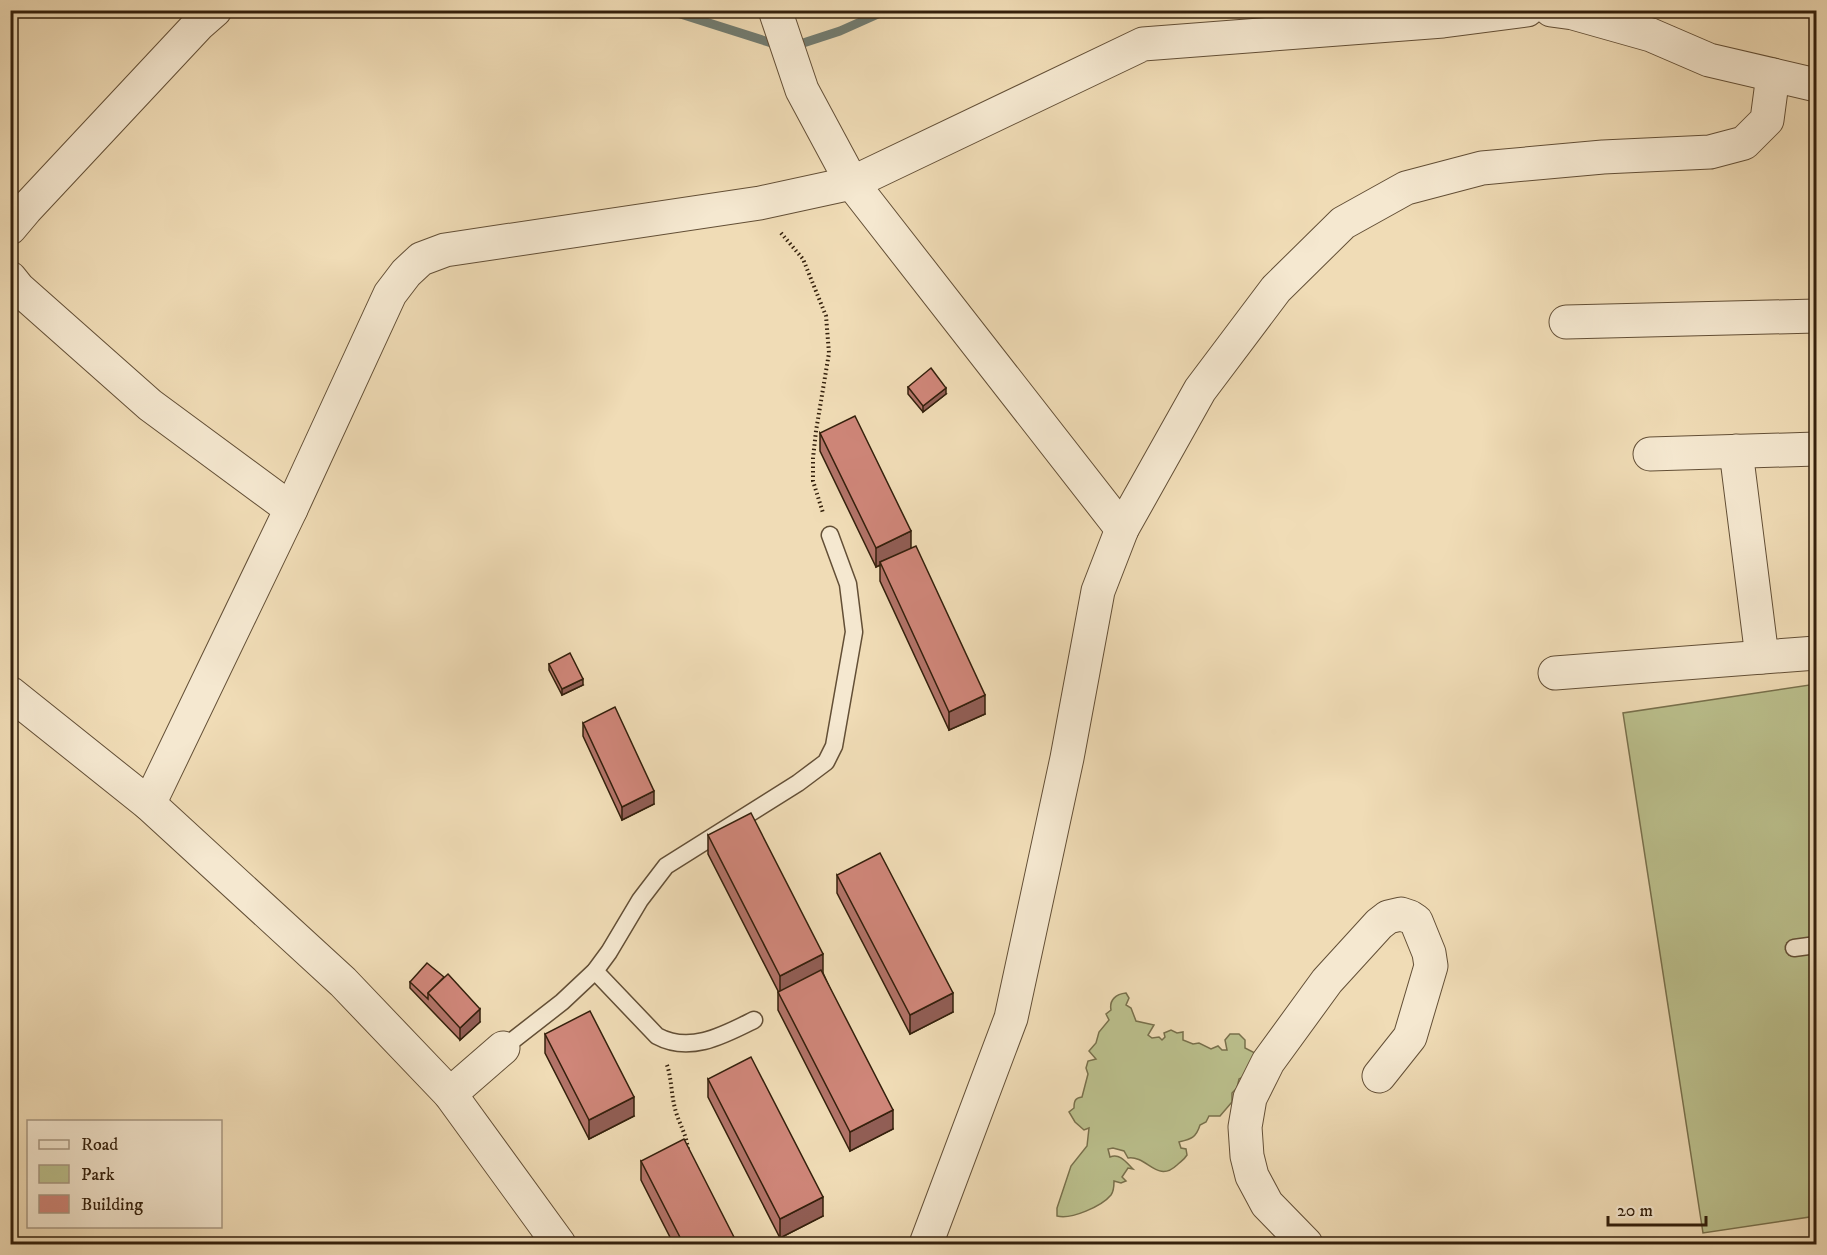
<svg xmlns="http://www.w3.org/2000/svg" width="1827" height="1255" font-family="'IM FELL DW Pica',serif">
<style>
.green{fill:#bbc08d;stroke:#78704c;stroke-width:1.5}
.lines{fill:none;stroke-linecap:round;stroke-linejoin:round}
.stream{stroke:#727c71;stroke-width:9}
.service-casing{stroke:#634f36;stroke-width:19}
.minor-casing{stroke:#634f36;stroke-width:35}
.path{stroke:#34200c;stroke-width:4;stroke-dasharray:1.5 3;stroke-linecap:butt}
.service{stroke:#f5e8d0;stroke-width:16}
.minor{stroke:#f5e8d0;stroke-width:33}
.wall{fill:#b27368;stroke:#34200c;stroke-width:1.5}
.shaded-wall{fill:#915e55;stroke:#34200c;stroke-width:1.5}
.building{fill:#cf8679;stroke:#34200c;stroke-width:1.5}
</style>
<rect width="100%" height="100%" fill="#f0dcb6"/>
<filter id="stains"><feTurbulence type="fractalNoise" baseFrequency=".00333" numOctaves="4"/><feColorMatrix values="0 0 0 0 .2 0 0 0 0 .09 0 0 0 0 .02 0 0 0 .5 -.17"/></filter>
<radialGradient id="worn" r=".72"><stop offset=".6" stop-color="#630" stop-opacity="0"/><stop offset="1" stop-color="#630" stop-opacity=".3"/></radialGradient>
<g class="green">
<path d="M1816 684V1216L1703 1233 1623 713Z"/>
<path d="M1126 993 1129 998 1126 1005 1131 1008 1136 1021 1154 1025 1148 1035 1152 1038 1159 1037 1162 1040 1165 1037 1164 1033 1171 1030 1177 1033 1183 1032V1040L1193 1044 1199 1043 1211 1049 1218 1046 1222 1050H1227L1225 1040 1230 1034H1239L1245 1040V1048L1255 1053 1247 1075 1239 1079 1237 1088 1232 1093V1102L1220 1116H1209L1206 1122 1200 1125C1196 1138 1191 1139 1179 1142L1181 1148 1186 1149 1187 1155C1184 1160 1181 1161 1177 1165 1157 1184 1147 1155 1128 1158L1124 1151 1113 1148 1108 1149 1110 1157C1120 1153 1126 1162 1133 1169L1128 1168 1122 1177 1126 1181 1121 1183 1114 1181C1114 1186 1114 1191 1111 1195 1102 1206 1071 1220 1057 1216V1208L1071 1166 1087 1146 1089 1128 1084 1130 1075 1122 1069 1112 1074 1108C1074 1101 1075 1098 1082 1097L1088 1074 1086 1068 1088 1061 1096 1059 1089 1051 1096 1043 1099 1032 1109 1020 1106 1014 1111 1010C1109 1000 1116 994 1126 993Z"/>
</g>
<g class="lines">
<g class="stream">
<path d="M668 10 778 45"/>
<path d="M794 46 840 31 887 10"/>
</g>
<g class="service-casing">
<g id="service">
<path d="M1794 948 1816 945"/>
<path d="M595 971 657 1036C690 1054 724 1035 754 1020"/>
<path d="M503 1048 562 1002 595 971 609 952 640 900 666 866 798 783 826 762 834 746 854 632 848 584 830 535"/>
</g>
</g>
<g class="minor-casing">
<g id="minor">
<path d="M775 10 802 90 852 183 1122 529"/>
<path d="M1551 10 1573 13 1651 35 1709 60 1816 85"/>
<path d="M10 228 26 209 199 24 215 10"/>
<path d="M10 278 18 288 150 405 291 509"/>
<path d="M1566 322 1816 316"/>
<path d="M1736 451 1762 657"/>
<path d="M1650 454 1816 449"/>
<path d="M1555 673 1816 653"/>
<path d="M10 693 149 804 343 982 450 1094 559 1244"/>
<path d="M149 804 291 509 390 294 406 273 421 259 445 250 760 203 852 183 1143 44 1443 21 1527 10"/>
<path d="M450 1094 503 1048"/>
<path d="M926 1244 1011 1018 1067 758 1098 591 1122 529 1200 390 1276 289 1343 223 1406 188 1482 168 1603 157 1710 152 1744 143 1767 120 1773 75"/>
<path d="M1306 1244 1267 1204 1252 1176 1247 1156 1245 1127 1250 1098 1268 1062 1327 981 1379 924 1388 917 1401 914 1410 917 1416 921 1429 953 1431 966 1410 1037 1379 1076"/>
</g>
</g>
<g class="path">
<path d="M781 233 803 259 826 316 829 353 816 431 813 458V481L823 513"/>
<path d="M667 1065C672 1080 671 1096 676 1112 680 1126 688 1137 688 1153"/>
</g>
<use href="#service" class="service"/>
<use href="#minor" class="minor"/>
</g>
<g class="wall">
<path d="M908 387 946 394 923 412 908 394Z"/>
<path d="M820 433 911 548 985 714 949 730 880 581V565L876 567 820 451Z"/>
<path d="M549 664 583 685 562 695 549 670Z"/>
<path d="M583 723 654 804 622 820 583 736Z"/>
<path d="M708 835 823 973 893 1129 850 1151 778 1010V991L708 854Z"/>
<path d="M837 875 953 1012 910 1034 837 893Z"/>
<path d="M410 982 480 1022 460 1040 410 988Z"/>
<path d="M545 1034 634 1116 589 1139 545 1053Z"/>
<path d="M708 1079 823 1216 780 1238 708 1097Z"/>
<path d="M641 1161 738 1245H674L641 1180Z"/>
</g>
<g class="shaded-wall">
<path d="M946 388V394L923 412V406Z"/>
<path d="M911 531V550L880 562V565L876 567V548Z"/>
<path d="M583 679V685L562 695V689Z"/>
<path d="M985 695V714L949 730V712Z"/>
<path d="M654 791V804L622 820V807Z"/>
<path d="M823 954V973L780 995V976Z"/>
<path d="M953 993V1012L910 1034V1015Z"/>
<path d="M480 1009V1022L460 1040V1028Z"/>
<path d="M634 1097V1116L589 1139V1120Z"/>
<path d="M893 1110V1129L850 1151V1132Z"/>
<path d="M823 1197V1216L780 1238V1219Z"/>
</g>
<g class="building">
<path d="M931 368 946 388 923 406 908 387Z"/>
<path d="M855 416 911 531 876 548 820 433Z"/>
<path d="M916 546 985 695 949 712 880 562Z"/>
<path d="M570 653 583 679 562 689 549 664Z"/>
<path d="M615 707 654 791 622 807 583 723Z"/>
<path d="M751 813 823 954 780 976 708 835Z"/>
<path d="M880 853 953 993 910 1015 837 875Z"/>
<path d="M427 963 444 977 428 993V999L410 982Z"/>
<path d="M821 970 893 1110 850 1132 778 992Z"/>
<path d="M448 974 480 1009 460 1028 428 993Z"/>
<path d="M590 1011 634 1097 589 1120 545 1034Z"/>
<path d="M751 1057 823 1197 780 1219 708 1079Z"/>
<path d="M684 1139 738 1245H684L641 1161Z"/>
</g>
<rect width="1827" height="1255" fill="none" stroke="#f0dcb6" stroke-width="36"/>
<rect x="12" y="12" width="1803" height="1231" fill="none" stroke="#34200c" stroke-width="3"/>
<rect x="18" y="18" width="1791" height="1219" fill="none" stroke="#34200c" stroke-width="1.5"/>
<rect x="27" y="1120" width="195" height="108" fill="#f5e8d0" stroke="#a89882" stroke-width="1.5"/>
<rect x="39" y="1140" width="30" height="9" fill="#f5e8d0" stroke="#a89882" stroke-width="1.5"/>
<text x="81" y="1150" font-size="18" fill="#34200c">Road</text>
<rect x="39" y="1165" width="30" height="18" fill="#bbc08d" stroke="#a89882" stroke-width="1.5"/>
<text x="81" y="1180" font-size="18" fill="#34200c">Park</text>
<rect x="39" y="1195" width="30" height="18" fill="#cf8679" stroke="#a89882" stroke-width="1.5"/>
<text x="81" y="1210" font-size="18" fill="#34200c">Building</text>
<path d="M1608 1216v9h98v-9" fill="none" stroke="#34200c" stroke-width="3"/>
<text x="1617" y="1216" font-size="18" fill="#34200c" stroke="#f5e8d0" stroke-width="4.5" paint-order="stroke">20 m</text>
<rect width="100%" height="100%" filter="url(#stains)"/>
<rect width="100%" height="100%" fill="url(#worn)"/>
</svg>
